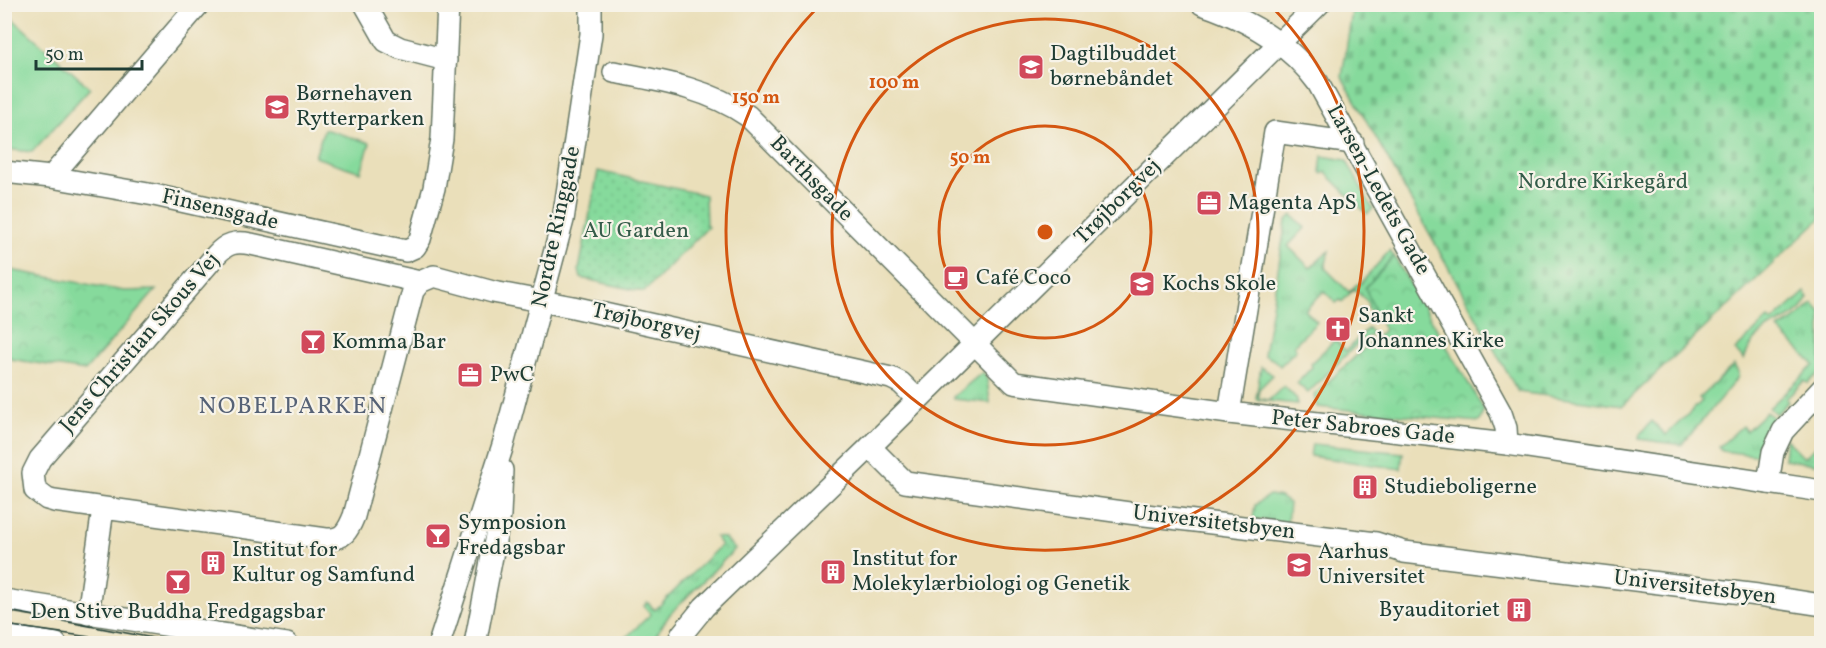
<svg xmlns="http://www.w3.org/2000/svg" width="1826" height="648" font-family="Vollkorn,serif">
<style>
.grass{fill:url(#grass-tufts);stroke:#528c68;stroke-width:1.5}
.cemetery{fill:url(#cemetery-stones);stroke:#528c68;stroke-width:1.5}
.park{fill:url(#park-crowns);stroke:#528c68;stroke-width:1.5}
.garden{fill:url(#garden-dots);stroke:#528c68;stroke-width:1.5}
.pitch{fill:#86da9c;stroke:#528c68;stroke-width:1.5}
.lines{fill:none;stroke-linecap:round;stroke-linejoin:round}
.minor-casing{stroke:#667663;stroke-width:24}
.minor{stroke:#fff;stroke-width:21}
.tram{stroke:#1f3d34;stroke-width:1.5}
.ring{fill:none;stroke:#d45610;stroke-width:3}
.labels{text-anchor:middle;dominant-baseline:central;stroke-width:4.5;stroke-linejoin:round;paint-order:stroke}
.poi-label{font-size:22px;fill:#1f3d34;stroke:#f7f3e8;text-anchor:start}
.street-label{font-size:22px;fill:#1f3d34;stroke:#f7f3e8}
.park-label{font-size:22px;fill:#345c49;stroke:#f7f3e8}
.neighbourhood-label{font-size:24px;letter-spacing:1.5px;fill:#566276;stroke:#f7f3e8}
.centre{fill:#d45610;stroke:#f7f3e8;stroke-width:3}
.ring-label{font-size:18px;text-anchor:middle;font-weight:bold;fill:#d45610;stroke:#f7f3e8;stroke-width:4.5;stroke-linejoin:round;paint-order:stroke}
</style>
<defs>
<pattern id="grass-tufts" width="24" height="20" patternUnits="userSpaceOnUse" patternTransform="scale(1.5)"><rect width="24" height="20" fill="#86da9c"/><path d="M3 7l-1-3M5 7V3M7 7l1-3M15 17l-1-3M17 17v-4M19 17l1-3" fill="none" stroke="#73bc87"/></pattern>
<pattern id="cemetery-stones" width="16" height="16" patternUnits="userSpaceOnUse" patternTransform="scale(1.5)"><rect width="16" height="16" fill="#86da9c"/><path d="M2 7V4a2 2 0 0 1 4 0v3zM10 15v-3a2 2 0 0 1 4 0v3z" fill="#73bc87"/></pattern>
<pattern id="park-crowns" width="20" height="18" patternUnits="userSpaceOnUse" patternTransform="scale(1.5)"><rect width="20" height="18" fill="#86da9c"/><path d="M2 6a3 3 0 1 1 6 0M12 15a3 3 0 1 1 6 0" fill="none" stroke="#73bc87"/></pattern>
<pattern id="garden-dots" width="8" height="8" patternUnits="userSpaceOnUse" patternTransform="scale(1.5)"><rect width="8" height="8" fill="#86da9c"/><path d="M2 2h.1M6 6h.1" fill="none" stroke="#73bc87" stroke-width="1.8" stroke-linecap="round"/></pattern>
</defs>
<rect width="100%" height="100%" fill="#f7f3e8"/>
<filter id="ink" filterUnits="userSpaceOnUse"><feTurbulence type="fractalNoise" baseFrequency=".0167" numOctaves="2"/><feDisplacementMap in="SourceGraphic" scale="12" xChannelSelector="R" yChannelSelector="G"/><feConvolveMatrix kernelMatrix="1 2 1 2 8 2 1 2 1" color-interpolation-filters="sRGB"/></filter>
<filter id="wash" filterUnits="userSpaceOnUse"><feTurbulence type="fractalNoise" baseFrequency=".008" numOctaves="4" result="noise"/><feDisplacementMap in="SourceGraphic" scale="24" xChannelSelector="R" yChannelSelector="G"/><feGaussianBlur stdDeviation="1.35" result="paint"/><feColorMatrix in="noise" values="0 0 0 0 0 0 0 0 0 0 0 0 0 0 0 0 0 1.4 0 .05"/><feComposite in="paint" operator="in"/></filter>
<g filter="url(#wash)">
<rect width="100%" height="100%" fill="#eadfba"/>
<g class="grass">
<path d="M1322 156 1346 160 1373 209 1367 214 1325 172 1322 174 1320 172Z"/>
<path d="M1292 215 1305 228 1288 246 1310 268 1329 251 1325 268 1349 292 1356 285 1361 283 1390 250 1430 318 1385 324 1368 309V302L1354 289 1342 302 1340 300 1336 303 1324 291 1305 310 1317 322 1294 345 1296 350 1280 366 1274 360 1264 355 1286 221Z"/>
<path d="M1805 292 1808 299C1801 315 1785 320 1771 327 1758 334 1748 347 1744 360L1735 350 1768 319 1772 322Z"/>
<path d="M1813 303 1821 312V371L1808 383 1804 381 1786 399 1788 402 1776 414 1769 408 1814 365 1778 329 1797 318Z"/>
<path d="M1368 328 1373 334 1360 341 1308 393 1297 383 1312 367 1311 363 1335 340 1346 351Z"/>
<path d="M1734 365 1738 372V377L1682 445 1639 439 1640 434 1652 421 1666 435 1702 401 1699 398Z"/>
<path d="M1261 367 1273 375 1259 389 1258 396 1260 399 1269 400 1284 386 1297 399V404L1258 400 1256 398Z"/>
<path d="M983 372 987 379 990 403 954 399 953 397Z"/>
<path d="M1766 412 1774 418 1769 451 1762 456 1722 451 1719 447 1742 426 1746 431Z"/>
<path d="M1786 439 1804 458 1821 441V465L1784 459Z"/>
<path d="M1312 444 1403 453 1401 469 1310 456Z"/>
<path d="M1269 495 1280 497 1289 503 1287 523 1253 519 1255 505Z"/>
<path d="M715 537 724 538 735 549 670 614 656 635 647 643H620L651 614 644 606 647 602 655 610 721 545Z"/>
</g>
<path class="cemetery" d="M1359 4 1821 5V218L1622 406 1518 392 1342 77 1352 11Z"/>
<g class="park">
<path d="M1394 256 1484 410 1479 422 1317 407 1314 395 1384 330 1365 288Z"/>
<path d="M5 269 124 291 156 290 85 371 5 358Z"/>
</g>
<path class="garden" d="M598 171 705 195 706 225 708 227 644 292 581 278 579 270Z"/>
<g class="pitch">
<path d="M5 12 90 88 32 152 5 149Z"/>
<path d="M324 129 370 143 361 172 315 157Z"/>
</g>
</g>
<g filter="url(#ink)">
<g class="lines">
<g class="minor-casing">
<g id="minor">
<path d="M365 4 386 41 400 48 446 60"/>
<path d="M1202 4C1247 19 1290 44 1318 83L1501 413 1506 428 1507 444"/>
<path d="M614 72C661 81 707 88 748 116L1014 383 1229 413 1507 444 1822 491"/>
<path d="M4 172 51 177 154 195 406 251 415 247 420 239 434 188 442 139 448 4"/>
<path d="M51 177 199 4"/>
<path d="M420 282 251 244C235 241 227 243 216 255L40 459 33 473 35 490 47 499 54 501 326 539C343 540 348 531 354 516L413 291 420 282 434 276 493 292 573 307 891 378 901 383 917 399"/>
<path d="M1229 413 1275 132 1353 143"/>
<path d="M870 447 905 482 1129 513 1376 543 1404 552 1758 595 1822 605"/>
<path d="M1768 483 1773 452 1783 431 1822 389"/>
<path d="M4 600 287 644"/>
<path d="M88 614 103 509"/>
<path d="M4 636 56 644"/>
<path d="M439 644 503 445 563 220 591 34V4"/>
<path d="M475 644 500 515 502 470"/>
<path d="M677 644 682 634 704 607 870 447 1319 4"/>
</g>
</g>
<use href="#minor" class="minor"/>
<g class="tram">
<path d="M4 610 185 644"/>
<path d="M4 625 140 644"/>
</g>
</g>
</g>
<g class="ring">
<circle cx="1045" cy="232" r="106"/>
<circle cx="1045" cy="232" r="213"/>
<path d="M1271 6A319 319 0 1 1 819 6"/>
</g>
<defs>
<g id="school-square" transform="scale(1.35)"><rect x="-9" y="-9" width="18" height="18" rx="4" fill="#d1495b" stroke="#f7f3e8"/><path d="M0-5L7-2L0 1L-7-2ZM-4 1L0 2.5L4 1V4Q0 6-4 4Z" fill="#fff"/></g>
<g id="office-square" transform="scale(1.35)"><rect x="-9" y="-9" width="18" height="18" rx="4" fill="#d1495b" stroke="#f7f3e8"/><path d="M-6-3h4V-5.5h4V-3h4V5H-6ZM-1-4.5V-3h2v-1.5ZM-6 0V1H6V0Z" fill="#fff"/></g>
<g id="cafe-square" transform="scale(1.35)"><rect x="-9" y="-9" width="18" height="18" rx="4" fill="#d1495b" stroke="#f7f3e8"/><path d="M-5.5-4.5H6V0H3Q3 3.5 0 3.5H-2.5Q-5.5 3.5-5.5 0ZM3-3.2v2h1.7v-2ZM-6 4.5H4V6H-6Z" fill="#fff"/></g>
<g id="church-square" transform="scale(1.35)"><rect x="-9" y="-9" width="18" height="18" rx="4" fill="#d1495b" stroke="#f7f3e8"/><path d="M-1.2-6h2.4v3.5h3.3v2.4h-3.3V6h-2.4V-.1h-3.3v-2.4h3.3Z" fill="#fff"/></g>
<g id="bar-square" transform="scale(1.35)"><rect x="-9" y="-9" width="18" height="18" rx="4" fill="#d1495b" stroke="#f7f3e8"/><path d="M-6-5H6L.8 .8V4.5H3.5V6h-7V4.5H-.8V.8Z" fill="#fff"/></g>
<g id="building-square" transform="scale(1.35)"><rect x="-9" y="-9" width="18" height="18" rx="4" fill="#d1495b" stroke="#f7f3e8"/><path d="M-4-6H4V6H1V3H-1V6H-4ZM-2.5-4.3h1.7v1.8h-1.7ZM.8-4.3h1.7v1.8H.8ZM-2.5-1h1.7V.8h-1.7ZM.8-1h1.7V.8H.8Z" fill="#fff"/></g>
<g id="university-square" transform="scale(1.35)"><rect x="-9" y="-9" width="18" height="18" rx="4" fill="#d1495b" stroke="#f7f3e8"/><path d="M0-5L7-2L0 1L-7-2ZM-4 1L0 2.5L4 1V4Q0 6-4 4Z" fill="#fff"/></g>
</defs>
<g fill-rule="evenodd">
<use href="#school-square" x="1031" y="67"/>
<use href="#school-square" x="277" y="107"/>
<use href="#office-square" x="1209" y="203"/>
<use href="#cafe-square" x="956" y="278"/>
<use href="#school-square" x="1142" y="284"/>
<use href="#church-square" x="1338" y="329"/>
<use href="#bar-square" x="313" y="342"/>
<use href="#office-square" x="470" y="375"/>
<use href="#building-square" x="1365" y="487"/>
<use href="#bar-square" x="438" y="536"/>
<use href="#building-square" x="213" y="563"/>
<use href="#university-square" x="1299" y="565"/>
<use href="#building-square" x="833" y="572"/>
<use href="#bar-square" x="178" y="582"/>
<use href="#building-square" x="1519" y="610"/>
</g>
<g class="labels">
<g class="poi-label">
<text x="1050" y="54">Dagtilbuddet<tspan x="1050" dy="25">børnebåndet</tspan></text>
<text x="296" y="94">Børnehaven<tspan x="296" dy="25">Rytterparken</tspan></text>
<text x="1228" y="203">Magenta ApS</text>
<text x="976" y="278">Café Coco</text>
<text x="1162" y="284">Kochs Skole</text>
<text x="1358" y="316">Sankt<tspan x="1358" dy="25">Johannes Kirke</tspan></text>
<text x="332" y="342">Komma Bar</text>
<text x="490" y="375">PwC</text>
<text x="1384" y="487">Studieboligerne</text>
<text x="458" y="523">Symposion<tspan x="458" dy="25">Fredagsbar</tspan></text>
<text x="232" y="550">Institut for<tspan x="232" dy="25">Kultur og Samfund</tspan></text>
<text x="1318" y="552">Aarhus<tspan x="1318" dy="25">Universitet</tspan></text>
<text x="852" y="559">Institut for<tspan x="852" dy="25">Molekylærbiologi og Genetik</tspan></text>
<text x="1500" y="610" text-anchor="end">Byauditoriet</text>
<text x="178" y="612" text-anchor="middle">Den Stive Buddha Fredgagsbar</text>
</g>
<g class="street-label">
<text transform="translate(811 179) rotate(46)">Barthsgade</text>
<text transform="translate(1378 190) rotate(61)">Larsen-Ledets Gade</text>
<text transform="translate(1118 202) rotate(-45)">Trøjborgvej</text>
<text transform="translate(220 210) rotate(13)">Finsensgade</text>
<text transform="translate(557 227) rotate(-78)">Nordre Ringgade</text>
<text transform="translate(646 323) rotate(13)">Trøjborgvej</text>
<text transform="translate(140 343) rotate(-49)">Jens Christian Skous Vej</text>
<text transform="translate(1363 428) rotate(6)">Peter Sabroes Gade</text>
<text transform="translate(1214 523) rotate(7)">Universitetsbyen</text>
<text transform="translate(1695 588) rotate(7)">Universitetsbyen</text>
</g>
<g class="park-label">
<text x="1603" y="182">Nordre Kirkegård</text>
<text x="636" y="231">AU Garden</text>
</g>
<g class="neighbourhood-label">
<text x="293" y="407">NOBELPARKEN</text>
</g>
</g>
<circle cx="1045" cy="232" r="9" class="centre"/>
<g class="ring-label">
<text x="894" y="88">100 m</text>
<text x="756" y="103">150 m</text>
<text x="970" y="163">50 m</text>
</g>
<rect width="1826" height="648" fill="none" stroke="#f7f3e8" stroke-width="24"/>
<path d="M36 60v9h106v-9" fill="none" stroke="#1f3d34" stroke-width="3"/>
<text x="45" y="60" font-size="18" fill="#1f3d34" stroke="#f7f3e8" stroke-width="4.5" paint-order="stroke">50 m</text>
</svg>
